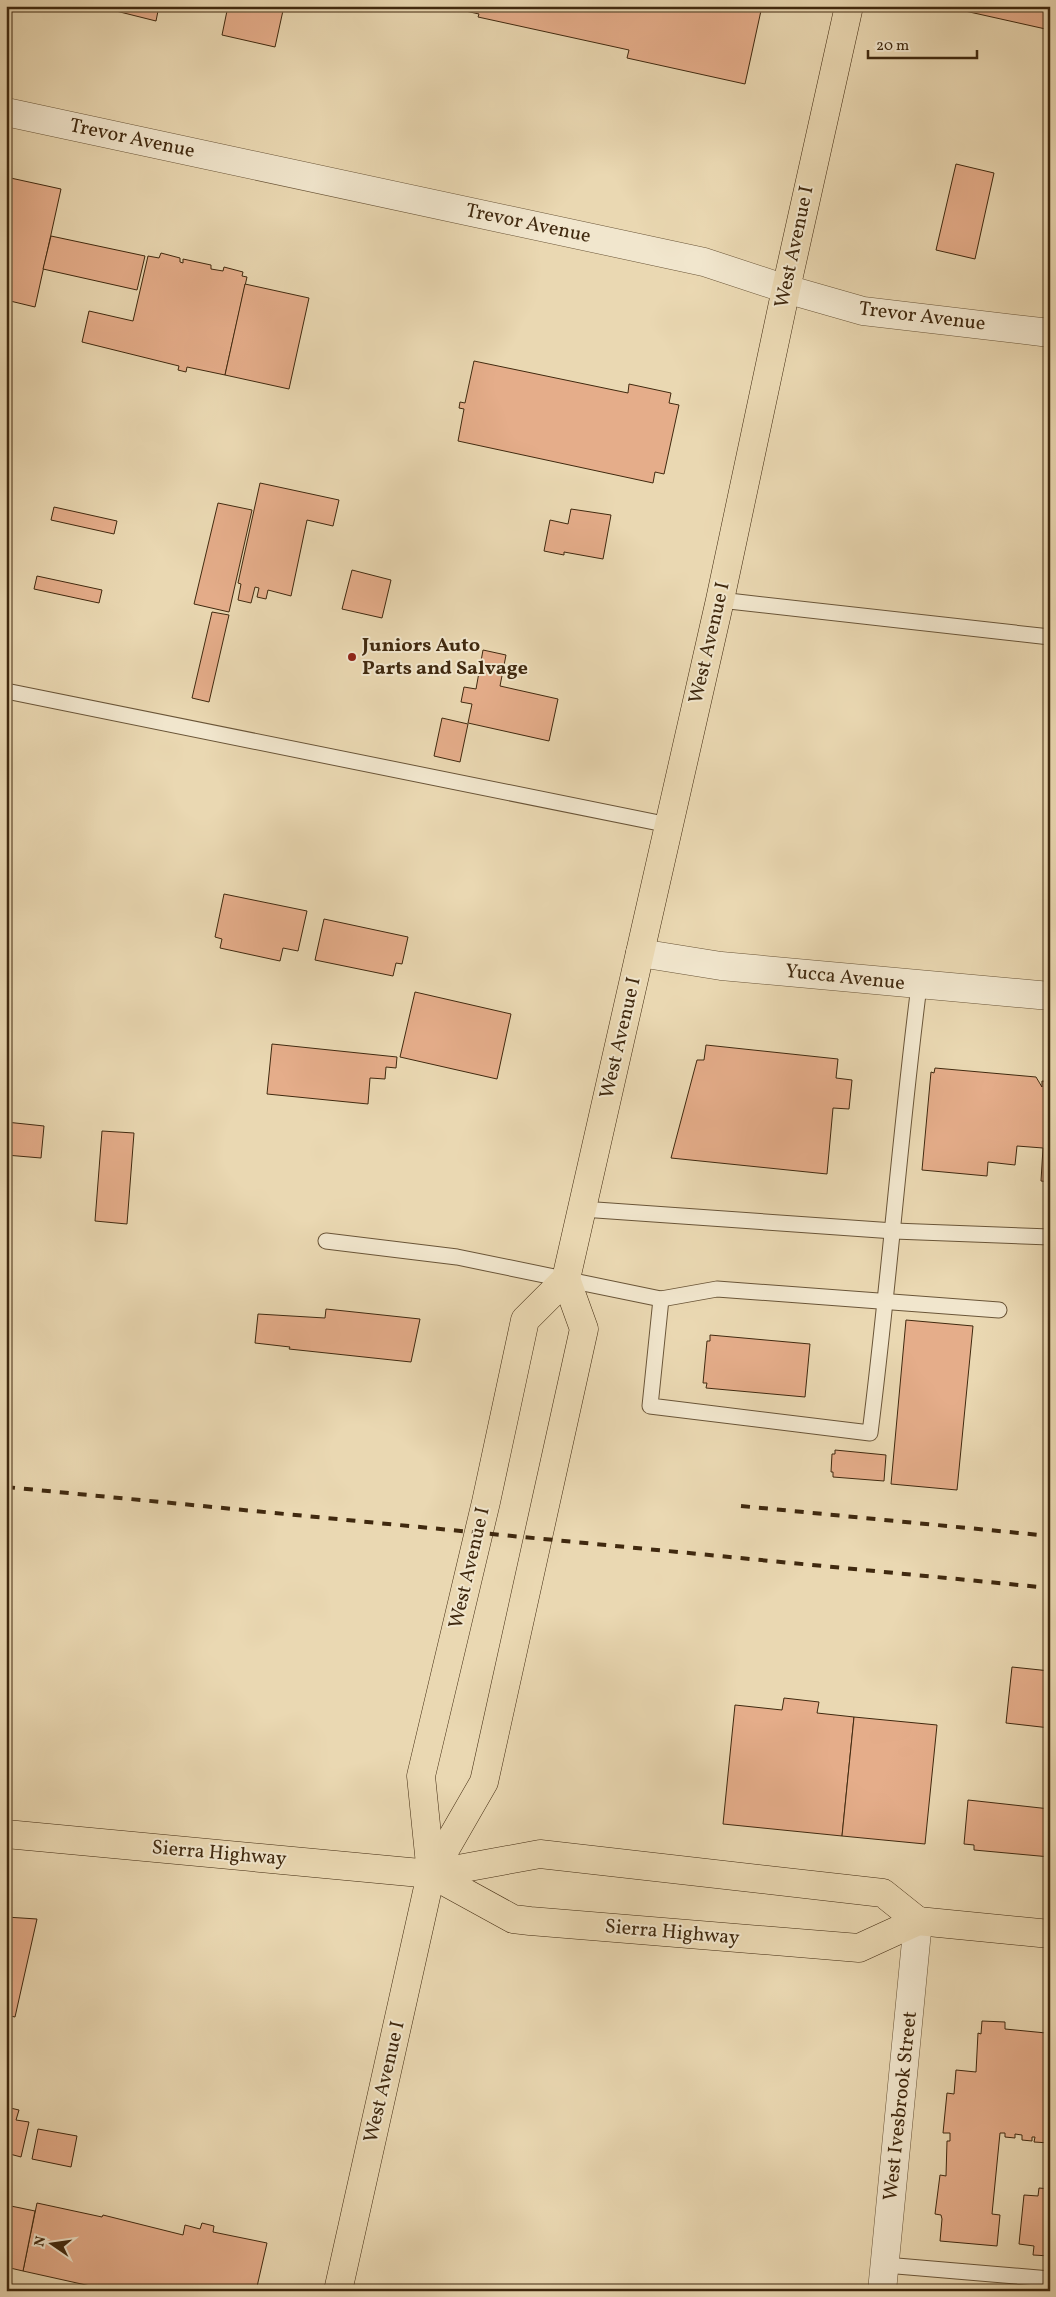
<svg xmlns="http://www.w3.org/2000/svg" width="1056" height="2297" font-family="Vollkorn,serif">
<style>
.building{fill:#e5ad8a;stroke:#40290f}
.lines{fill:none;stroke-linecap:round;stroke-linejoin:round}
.lane-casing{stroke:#6a5538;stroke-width:17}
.street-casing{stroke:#6a5538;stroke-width:29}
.primary-casing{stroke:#40290f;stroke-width:29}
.lane{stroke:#f1e6cd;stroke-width:15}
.street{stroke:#f1e6cd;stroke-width:28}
.primary{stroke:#ead8b2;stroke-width:28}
.rail{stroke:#40290f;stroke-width:4;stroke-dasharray:9 9;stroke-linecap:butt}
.poi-dot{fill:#8f2418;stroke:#f1e6cd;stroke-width:2}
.labels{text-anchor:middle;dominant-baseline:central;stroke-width:4;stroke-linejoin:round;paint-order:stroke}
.street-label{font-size:20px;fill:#40290f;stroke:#f1e6cd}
.poi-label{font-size:20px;font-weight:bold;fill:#40290f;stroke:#f1e6cd;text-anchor:start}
</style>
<rect width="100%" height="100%" fill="#ead8b2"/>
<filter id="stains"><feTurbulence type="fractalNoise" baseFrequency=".004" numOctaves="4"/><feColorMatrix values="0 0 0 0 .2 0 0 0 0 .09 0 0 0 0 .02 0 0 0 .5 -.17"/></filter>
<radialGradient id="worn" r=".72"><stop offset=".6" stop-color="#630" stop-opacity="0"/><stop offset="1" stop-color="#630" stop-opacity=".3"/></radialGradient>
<g class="building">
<path d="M96 6H159L156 21Z"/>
<path d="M228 6H284L275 47 222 35Z"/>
<path d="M443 6H762L745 84 627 58 629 50 478 17 479 14Z"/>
<path d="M966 6H1050V30L965 11Z"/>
<path d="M956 164 994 173 975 259 936 250Z"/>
<path d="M6 177 61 189 35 307 6 300Z"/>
<path d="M51 236 145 256 137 290 43 269Z"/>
<path d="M161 253 180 258V262L183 263V259L211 265V269L223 271 224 267 243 272 242 276 247 277 225 375 187 367 186 372 178 370 179 366 82 342 89 311 133 321 148 256 159 258Z"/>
<path d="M245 284 309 298 289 389 225 375Z"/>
<path d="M474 361 628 393 629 384 671 393 669 403 679 405 664 474 655 472 653 483 458 441 464 409 459 408 460 402 465 403Z"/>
<path d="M260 483 339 500 333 526 307 520 291 596 268 590 266 599 257 597 259 588 255 587 251 603 238 600 241 584 238 583Z"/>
<path d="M218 503 252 510 229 612 194 604Z"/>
<path d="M54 507 117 521 114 534 51 520Z"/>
<path d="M571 509 611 515 603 559 564 552V555L544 551 550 520 568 524Z"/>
<path d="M352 570 391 580 382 618 342 609Z"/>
<path d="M37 576 102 590 99 603 34 589Z"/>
<path d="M212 612 229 615 209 702 192 698Z"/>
<path d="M483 650 506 655 500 686 558 699 549 741 468 723 472 704 461 702 464 687 476 689Z"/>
<path d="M442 718 468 724 460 762 434 756Z"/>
<path d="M224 894 307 911 298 951 283 948 280 961 220 948 222 939 215 937Z"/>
<path d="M324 919 408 937 402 964 396 963 393 976 315 960Z"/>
<path d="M415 992 511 1014 497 1079 400 1057Z"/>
<path d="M272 1044 397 1057 396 1068 386 1067 385 1079 370 1078 368 1104 267 1094Z"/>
<path d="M706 1045 838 1059 836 1078 852 1080 849 1109 833 1108 827 1174 671 1158 697 1060H704Z"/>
<path d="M935 1068 1036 1077 1042 1087V1081L1050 1082 1048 1116H1050V1182L1041 1181 1043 1148 1017 1146 1015 1165 988 1162 987 1176 922 1170 931 1072 934 1073Z"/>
<path d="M6 1122 44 1126 41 1158 6 1155Z"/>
<path d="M102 1131 134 1133 127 1224 95 1221Z"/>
<path d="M326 1309 420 1319 411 1362 289 1349 290 1347 255 1343 258 1314 325 1318Z"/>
<path d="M906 1320 973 1326 957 1490 891 1484Z"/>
<path d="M710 1335 810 1344 805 1397 706 1388 707 1383H703L707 1341H710Z"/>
<path d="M835 1450 886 1455 884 1481 833 1477V1472H831L832 1454H835Z"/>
<path d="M1012 1667 1050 1671V1728L1006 1723Z"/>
<path d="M784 1698 819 1702 817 1713 854 1717 842 1836 723 1824 735 1705 782 1710Z"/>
<path d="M854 1717 937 1725 925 1844 842 1836Z"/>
<path d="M968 1800 1050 1809V1857L974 1850V1845L964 1844Z"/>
<path d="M6 1917 37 1919 15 2017 6 2015Z"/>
<path d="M982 2021 1005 2022V2029L1046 2033V2038L1050 2039V2143L1034 2142 1035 2137H1032V2141L1022 2140V2135L1015 2134V2138L1005 2137V2133H1000L992 2214 1000 2215 997 2246 940 2241 942 2219 941 2215 935 2214 940 2175 946 2176 947 2141H950V2133H943L947 2093 954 2094 956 2070 976 2072 978 2033 981 2034Z"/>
<path d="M6 2107 19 2110 16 2120 29 2122 21 2157 6 2153Z"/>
<path d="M38 2129 77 2136 71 2167 32 2159Z"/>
<path d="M1039 2188 1050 2189V2256L1033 2255 1034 2246 1019 2244 1024 2195 1038 2196Z"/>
<path d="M37 2203 102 2217 103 2215 183 2235 185 2225 200 2229 202 2223 214 2226 213 2232 267 2243 256 2291H113L23 2271Z"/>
<path d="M6 2205 35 2211 23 2271 6 2267Z"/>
</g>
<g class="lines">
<g class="lane-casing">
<g id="lane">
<path d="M720 600 1050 637"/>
<path d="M6 691 669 825"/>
<path d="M582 1209 894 1231 1050 1237"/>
<path d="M326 1241 457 1257 661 1299 717 1289 999 1310"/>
<path d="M661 1299 650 1406 870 1433C889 1284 900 1134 919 986"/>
<path d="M885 2265 1050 2279"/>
</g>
</g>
<g class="street-casing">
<g id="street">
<path d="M6 112 704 262 786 289 863 311 1050 333"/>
<path d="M640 953 721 966 1050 996"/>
<path d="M882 2291 918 1921"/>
</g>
</g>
<g class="primary-casing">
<g id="primary">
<path d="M6 1834 431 1874 540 1854 883 1893 918 1921"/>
<path d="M431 1874 513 1919 530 1921 859 1948 918 1921 1050 1934"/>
<path d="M431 1874 484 1782 584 1329 566 1279"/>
<path d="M338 2291 431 1874 421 1776 486 1502 525 1320 566 1279 720 600 786 289 849 6"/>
</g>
</g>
<use href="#lane" class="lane"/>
<use href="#street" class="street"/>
<use href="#primary" class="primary"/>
<g class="rail">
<path d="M6 1487 1050 1588"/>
<path d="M741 1506 1050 1536"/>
</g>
</g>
<circle class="poi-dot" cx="352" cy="657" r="5"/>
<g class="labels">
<g class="street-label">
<text transform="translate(132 139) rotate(12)">Trevor Avenue</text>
<text transform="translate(528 224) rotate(12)">Trevor Avenue</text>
<text transform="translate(795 247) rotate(-78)">West Avenue I</text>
<text transform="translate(922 317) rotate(7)">Trevor Avenue</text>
<text transform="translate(710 643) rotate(-77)">West Avenue I</text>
<text transform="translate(845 978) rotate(6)">Yucca Avenue</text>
<text transform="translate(621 1038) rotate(-77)">West Avenue I</text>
<text transform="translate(470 1568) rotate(-77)">West Avenue I</text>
<text transform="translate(219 1854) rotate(5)">Sierra Highway</text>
<text transform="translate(672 1933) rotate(5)">Sierra Highway</text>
<text transform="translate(385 2082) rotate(-77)">West Avenue I</text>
<text transform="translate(901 2106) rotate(-84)">West Ivesbrook Street</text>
</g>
<g class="poi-label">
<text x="362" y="646">Juniors Auto<tspan x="362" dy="23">Parts and Salvage</tspan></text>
</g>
</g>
<rect width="1056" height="2297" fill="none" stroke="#ead8b2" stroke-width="25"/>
<rect x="8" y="8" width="1041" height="2282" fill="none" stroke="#40290f" stroke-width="2.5"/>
<rect x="12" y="12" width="1031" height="2272" fill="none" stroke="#40290f"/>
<g transform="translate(52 2244) rotate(283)" stroke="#f1e6cd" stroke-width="4" paint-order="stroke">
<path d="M0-4L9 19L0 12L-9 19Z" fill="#40290f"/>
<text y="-8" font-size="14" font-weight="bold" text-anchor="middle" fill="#40290f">N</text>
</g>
<path d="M868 50v8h109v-8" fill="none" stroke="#40290f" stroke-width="2.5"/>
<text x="876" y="50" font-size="15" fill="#40290f" stroke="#f1e6cd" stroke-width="4" paint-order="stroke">20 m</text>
<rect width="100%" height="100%" filter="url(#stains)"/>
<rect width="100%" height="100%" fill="url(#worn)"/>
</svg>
